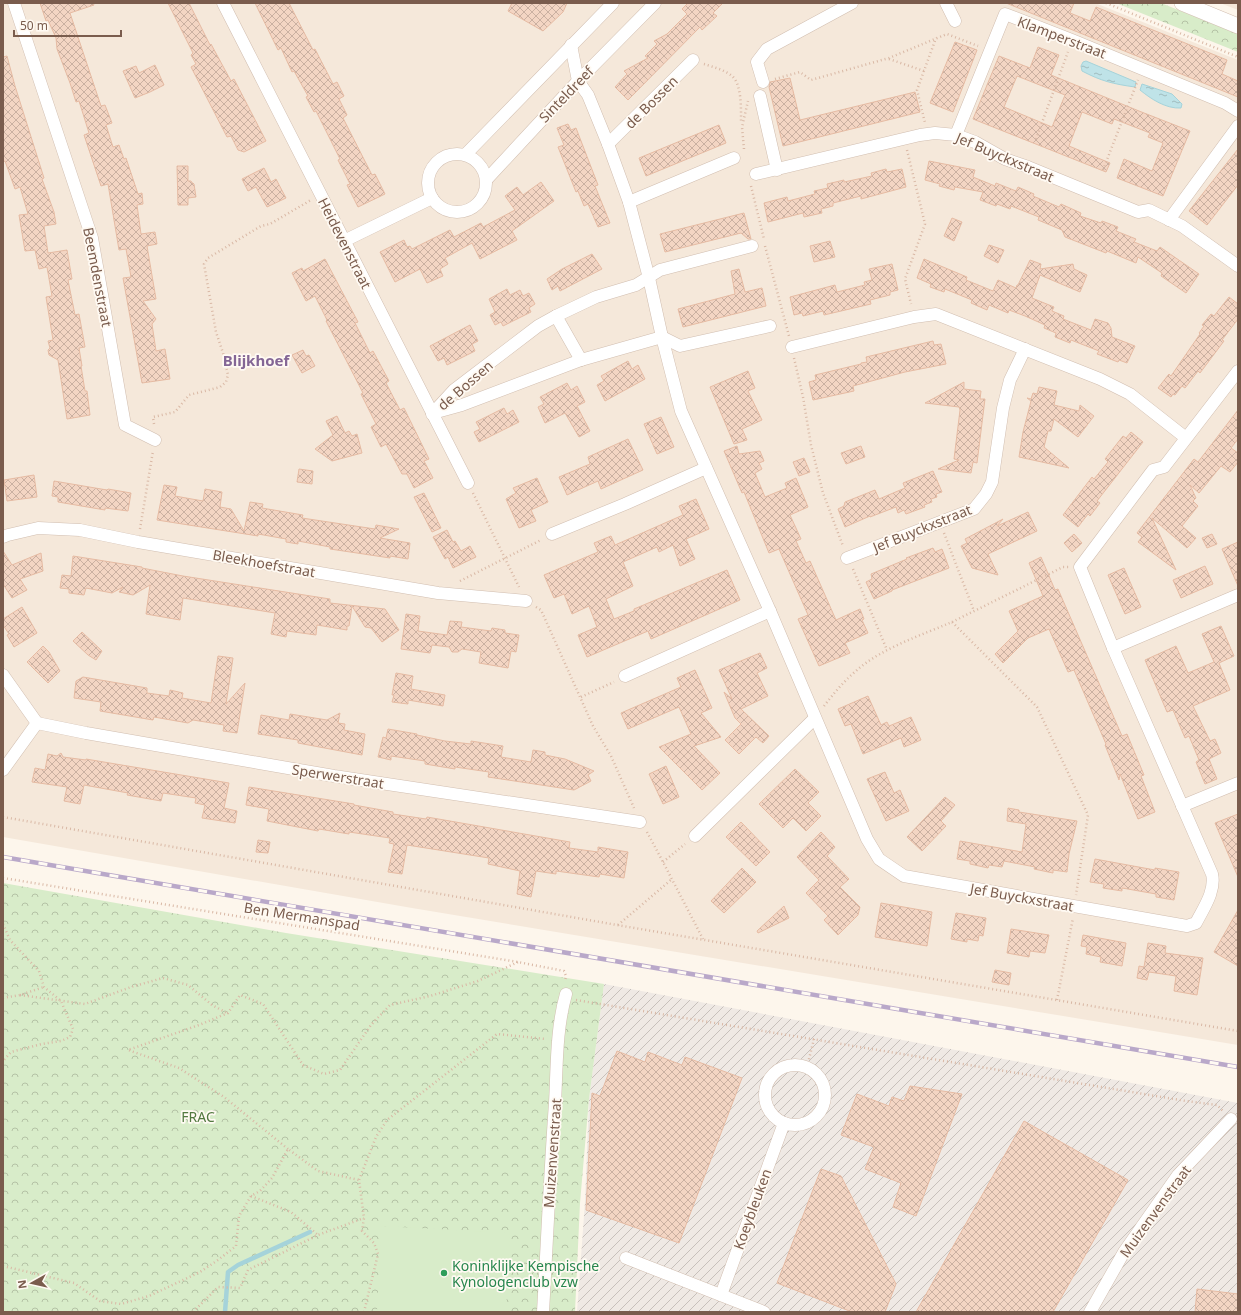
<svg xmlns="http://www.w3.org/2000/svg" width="1241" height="1315" font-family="'Noto Sans',sans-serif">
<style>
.residential{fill:#f5e8da}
.industrial{fill:url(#industrial-furrows)}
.forest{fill:url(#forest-crowns)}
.pitch{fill:#d8ecc9}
.water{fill:url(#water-ripples);stroke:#a5d3da}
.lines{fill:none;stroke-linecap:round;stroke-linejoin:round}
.stream{stroke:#a5d3da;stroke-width:4.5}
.building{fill:url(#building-cross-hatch);stroke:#e6bba3;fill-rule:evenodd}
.minor-casing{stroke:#d1beb0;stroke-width:13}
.tertiary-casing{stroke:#d1beb0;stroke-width:16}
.path{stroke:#d9b8a5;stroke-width:2.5;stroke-dasharray:1 3;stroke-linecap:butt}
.minor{stroke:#fff;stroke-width:12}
.tertiary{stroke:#fff;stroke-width:15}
.rail-casing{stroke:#b9a8c9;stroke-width:4.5}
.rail{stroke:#fffaf3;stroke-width:3;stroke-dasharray:9;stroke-linecap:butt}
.leisure-dot{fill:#2e9e5b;stroke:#fffaf3;stroke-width:1.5}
.labels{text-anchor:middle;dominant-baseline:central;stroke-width:3.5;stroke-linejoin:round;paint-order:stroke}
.street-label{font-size:14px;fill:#7a5c4d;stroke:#fffaf3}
.park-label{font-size:14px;fill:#537a41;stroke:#fffaf3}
.leisure-label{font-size:14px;fill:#27864d;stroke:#fffaf3;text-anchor:start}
.neighbourhood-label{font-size:15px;font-weight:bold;fill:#846695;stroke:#fffaf3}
</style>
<defs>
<pattern id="industrial-furrows" width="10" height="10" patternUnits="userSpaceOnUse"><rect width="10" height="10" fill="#efe9e4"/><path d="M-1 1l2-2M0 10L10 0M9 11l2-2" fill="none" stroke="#c7c0bb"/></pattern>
<pattern id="forest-crowns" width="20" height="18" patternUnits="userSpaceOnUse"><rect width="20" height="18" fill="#d8ecc9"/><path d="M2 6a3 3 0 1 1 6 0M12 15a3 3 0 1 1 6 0" fill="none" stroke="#b4c2a5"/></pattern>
<pattern id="water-ripples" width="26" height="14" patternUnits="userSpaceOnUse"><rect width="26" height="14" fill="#bfe3e8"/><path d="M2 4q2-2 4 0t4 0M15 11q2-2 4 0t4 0" fill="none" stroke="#a0bbbe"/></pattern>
<pattern id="building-cross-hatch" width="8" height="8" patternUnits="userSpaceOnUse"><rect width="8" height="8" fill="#f3d5c3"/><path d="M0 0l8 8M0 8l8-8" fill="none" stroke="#cab0a1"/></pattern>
</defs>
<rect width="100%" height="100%" fill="#fdf6ec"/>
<g class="residential">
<path d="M3 3H1095L1238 60V1045L412 908 3 837Z"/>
<path d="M1220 3H1238V10Z"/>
</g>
<path class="industrial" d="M604 984 1238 1103V1312H577L585 1202 589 1099Z"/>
<g class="forest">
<path d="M1116 3H1161L1238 34V52Z"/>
<path d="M3 883 286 933 604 984 589 1099 580 1203 575 1312H3Z"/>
</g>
<path class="pitch" d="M381 1226 510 1233 506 1312H377Z"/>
<g class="water">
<path d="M1086 61 1136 82 1135 87C1113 84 1101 81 1082 71L1081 66 1083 62Z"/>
<path d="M1142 84 1172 94 1182 104 1181 108C1166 109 1151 99 1140 90Z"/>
</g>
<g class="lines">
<path class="stream" d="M225 1312 228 1272 238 1265 310 1232"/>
</g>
<g class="building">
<path d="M40 3H93L94 5 70 13 101 106 105 105 112 123 106 125 113 147 119 145 124 159 126 158 138 194 142 193 143 204 137 205 141 234 155 232 157 244 147 246 156 299 143 301 156 319 152 324 156 351 165 349 170 379 142 383 123 278 131 277 126 249 119 250 108 184 101 186 84 135 89 133 79 101 76 102 70 83 57 49 56 38 48 20 46 21Z"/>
<path d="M168 3H189L210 45 211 44 231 81 234 79 266 141 244 152 238 150 231 136 227 137 191 67 196 64 191 55 193 53Z"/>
<path d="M255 3H289L313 50 315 49 333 84 337 82 344 96 339 99 347 115 343 118 372 175 375 174 385 194 358 207 347 185 350 184 338 160 340 159 316 111 314 112 306 97 308 96 294 71 292 72 281 48 278 50Z"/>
<path d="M512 3H567L563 12 543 31 508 11Z"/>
<path d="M688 3H723L713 13 717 16 702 30 700 27 628 100 615 87 627 74 624 71 648 58 645 56 657 44 654 41 667 34 687 14 682 9Z"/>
<path d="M1006 3H1074L1070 13 1090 21 1096 7 1200 49 1227 60 1222 74 1238 81V97Z"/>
<path d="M955 42 977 50 953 112 930 103Z"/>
<path d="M1038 47 1059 55 1051 75 1139 111 1190 131 1163 196 1117 178 1124 159 1152 171 1163 143 1148 137 1150 133 1114 119 1112 124 1082 112 1069 146 1110 163 1106 172 973 119 999 56 1030 68ZM1017 76 1065 95 1052 127 1004 107Z"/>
<path d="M7 56 15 86 44 178 42 179 54 212 56 224 44 226 48 253 67 250 72 279 68 280 75 315 79 314 85 347 79 348 82 366H81L85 391H87L90 415 67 419 58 360 49 355 48 350 50 348 48 341 53 340 46 297 52 296 47 267 39 269 35 250 25 251 19 215 28 214 20 187 15 189 5 161 3 162V57Z"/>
<path d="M155 65 164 85 150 92 135 98 123 71 136 66 139 73Z"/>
<path d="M790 78 800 120 915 92 920 112 783 146 769 87 770 82Z"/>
<path d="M568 124 571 130 576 128 598 185 595 186 610 223 598 227 588 204 584 206 578 191 576 192 558 147 564 145 557 128Z"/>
<path d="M719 125 726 143 646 176 639 158Z"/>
<path d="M1238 149V185L1207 225 1189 211Z"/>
<path d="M929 161 975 170 973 177 995 186 996 183 1016 191 1018 187 1034 194 1033 196 1059 207 1061 204 1081 213 1080 216 1101 223 1102 221 1118 227 1116 231 1136 239 1134 242 1157 251 1160 247 1199 274 1186 293 1161 276 1162 273 1138 257 1136 263 1107 251 1106 253 1065 237 1062 230 1038 220 1039 217 1011 206 1010 209 997 204 996 206 980 200 983 192 955 187 954 190 939 186 940 184 925 180Z"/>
<path d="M177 166H188V181H191L192 183H193L194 184 196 197 188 198V205H178Z"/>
<path d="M264 168 271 182 276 179 286 198 267 207 256 187 248 191 242 179Z"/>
<path d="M886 169 887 172 902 169 906 187 861 199V196L833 203V206L821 209 822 213 804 217 803 213 768 222 764 203 787 197 788 201 815 194 814 191 828 188 827 184 844 180V182L872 176 871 173Z"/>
<path d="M541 182 554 201 512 231 517 240 480 259 472 243 445 258 448 264 440 269 443 276 427 283 420 269 395 282 380 252 404 240 407 247 410 246 412 249 450 230 454 237 481 223 483 227 515 210 505 196 517 187 523 195Z"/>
<path d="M744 213 751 239H748L741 233 665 252 660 234Z"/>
<path d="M952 218 962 222 954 241 944 236Z"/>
<path d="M830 241 835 257 814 262 810 246Z"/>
<path d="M989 245 1004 250 998 263 984 256Z"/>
<path d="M592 254 602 269 560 291 558 286 552 290 547 279 562 269Z"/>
<path d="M325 259 358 322 355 323 370 353 373 351 389 381 386 383 400 410 404 408 429 459 424 461 433 478 414 488 407 474H402L386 444 381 447 371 427 376 424 361 394 363 393 326 321 327 320 315 296 306 301 292 273 302 268 303 271Z"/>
<path d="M924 259 967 277 966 280 993 291 998 280 1016 288 1017 285H1018L1030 260 1041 264 1040 269 1073 264 1074 269 1087 275 1080 292 1040 275 1032 298 1054 307 1052 311 1064 316 1063 319 1091 330 1095 319 1108 323 1111 328 1112 337 1135 346 1127 363 1119 360 1118 362 1097 354 1099 351 1071 340 1070 343 1055 337 1056 333 1044 328 1045 325 1025 316 1009 310 1008 313 989 305 987 310 971 303 972 300 945 289 944 292 930 287 931 284 917 278Z"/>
<path d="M892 264 898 290 890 292V295L870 300 871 304 824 315 823 311 803 316 802 313 794 315 790 297 835 285 837 292 865 285 864 282 872 280 869 269Z"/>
<path d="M739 269 745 292 762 288 766 306 683 327 678 309 735 294 731 271Z"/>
<path d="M507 289 510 295 520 290 523 296 529 293 535 304 529 308 531 312 503 326 501 322 495 325 490 315 495 312 489 299Z"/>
<path d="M1229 297 1238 304V319L1222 340 1224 341 1200 373 1198 371 1185 388 1182 386 1175 395 1173 394 1171 397 1158 388 1169 374 1171 376 1200 334 1199 333 1204 326 1202 325 1211 314 1214 316Z"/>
<path d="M470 325 478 341 472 344 475 351 447 365 444 358 438 361 430 346Z"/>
<path d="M933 341 934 345 941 344 946 364 905 372 853 386 854 391 813 400 809 382 816 380 815 375 861 364V363L867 362 866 357Z"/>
<path d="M303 350 306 356 309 355 315 366 302 373 292 355Z"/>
<path d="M628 361 632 369 638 365 645 379 605 401 597 385 604 381 601 376Z"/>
<path d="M748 371 755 388 748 391 762 420 742 429 747 440 734 444 710 387Z"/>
<path d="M964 382V389L981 391 980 399H985L977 463 973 462 971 473 938 469 959 460 954 459 960 410 959 407 925 403Z"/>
<path d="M567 383 571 390 577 386 585 402 577 406 590 431 579 437 565 413 545 423 538 407 544 404 540 397Z"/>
<path d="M1039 387 1057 391 1054 405 1079 411 1080 405 1094 416 1078 437 1054 419 1051 431H1048L1044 447 1069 468 1019 457 1023 432 1031 401 1027 398 1031 399 1033 393 1037 394Z"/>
<path d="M504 408 507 414 513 410 519 422 479 442 474 432 480 429 476 422Z"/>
<path d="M1238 410V439L1231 448 1238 453V462L1230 472 1221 466 1199 493 1190 485 1196 498 1193 501 1198 506 1182 526 1196 538 1187 548 1152 518 1176 570 1138 542 1142 537 1137 533 1194 459 1198 462Z"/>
<path d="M337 416 345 433 349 431 352 436 357 434 362 453 332 461 315 449 333 435 326 421Z"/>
<path d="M661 417 674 447 657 454 644 424Z"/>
<path d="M1131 432 1143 442 1097 501 1100 503 1090 516 1088 514 1078 527 1063 515 1092 477 1094 479 1108 462 1105 459 1123 436 1126 438Z"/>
<path d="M628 439 643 470 601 489 598 481 567 495 559 477 590 464 588 457Z"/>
<path d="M737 446 739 454 760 451 764 461 759 463 762 469 755 473 765 497 787 488 785 483 796 478 808 507 790 515 801 539 796 541 806 563 810 561 836 620 860 609 864 619 862 620 868 633 845 643 850 653 819 666 798 619 808 615 779 549 769 553 744 492 742 493 724 451Z"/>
<path d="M861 446 865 457 846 464 841 453Z"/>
<path d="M804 458 810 472 799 476 793 462Z"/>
<path d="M299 469 313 471 312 484 297 482Z"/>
<path d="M933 471 942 492 936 494 937 497 931 499 932 502 924 505 925 507 906 514 904 510 898 513 896 507 870 517V516L845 527 838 509 844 506 845 502 875 490 879 499 905 488 903 483Z"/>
<path d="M34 475 37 497 7 501 4 480Z"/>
<path d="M537 478 548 502 531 510 536 521 519 528 506 499 516 493 513 488Z"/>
<path d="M54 481 107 490 108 489 131 493 128 511 105 508V510L58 502V497L52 496Z"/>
<path d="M164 485 177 487 175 496 203 501 205 489 222 492 220 507 231 509 244 531 250 502 263 504 262 508 303 515 302 518 375 529 376 525 399 529 380 538 410 543 408 559 390 556V558L357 553 330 549V547L298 541V544L286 542V539L258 534V536L157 520Z"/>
<path d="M424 493 441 528 432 532 414 497Z"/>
<path d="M696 499 709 529 686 539 695 559 680 566 673 545 659 552 657 547 623 562 633 586 606 599 614 619 634 611V609L727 570 740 600 651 639 648 631 587 657 578 635 597 627 589 606 572 614 564 594 554 598 544 575 598 552 594 543 611 536 615 545 683 515 679 506Z"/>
<path d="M1028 512 1037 531 988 554 998 575 972 568 961 546 967 543 965 539 1003 519 997 526Z"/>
<path d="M447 530 453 542 455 541 461 551 470 546 476 557 453 568 448 557 445 559 433 537Z"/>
<path d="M1074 534 1082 543 1072 552 1064 543Z"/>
<path d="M1212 534 1217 544 1207 548 1202 538Z"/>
<path d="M1238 542V586L1222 549Z"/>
<path d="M933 548 935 552 942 549 949 568 892 590V591L874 599 866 582 872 579 871 574 907 559 906 558Z"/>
<path d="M3 551 12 565 41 553 43 571 20 579 27 590 12 598 3 584Z"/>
<path d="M73 556 142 567V568L183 576 330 599V603L385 609 399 630 382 642 371 628 365 627 352 606 349 626H347V630L317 625 316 635 287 631 286 637 271 634 275 613 183 598 180 620 146 614 150 585 133 595 119 592 123 587 112 593 86 588 84 595 69 593V589L60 588 62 575 71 576Z"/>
<path d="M1041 557 1055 590 1058 589 1122 736 1127 734 1144 775 1141 776 1155 812 1138 819 1120 774 1119 780 1105 745 1106 744 1074 670 1068 672 1049 629 1028 638 1003 663 995 654 1018 631 1009 611 1043 596 1029 563Z"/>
<path d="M1205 566 1213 584 1181 598 1173 580Z"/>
<path d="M1124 568 1141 607 1125 614 1108 575Z"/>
<path d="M22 607 37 633 14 647 7 635 9 634 3 625V619Z"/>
<path d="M406 614 420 616 418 631 447 635 450 621 462 622 461 627 491 631 492 628 505 630V633L519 635 516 652 511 651 508 668 479 663 481 652 462 649 458 652H452L449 647 432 645 430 653 401 649Z"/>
<path d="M1221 626 1234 656 1219 663 1230 690 1193 706 1210 741 1215 739 1221 753 1209 759 1217 779 1205 784 1196 762 1199 760 1189 736 1185 738 1173 710 1167 712 1145 660 1176 646 1188 673 1214 662 1202 634Z"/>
<path d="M82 632 102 651 96 660 88 655 73 641Z"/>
<path d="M43 646 49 652 60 671 48 683 27 662Z"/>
<path d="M760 653 767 668 757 673 768 696 741 709 769 736 763 743 756 737 739 754 725 740 741 724 735 718 724 692 732 699 719 670Z"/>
<path d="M218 656 233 658 226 704 245 683 237 733 223 731 224 725 193 720 188 723 154 717 153 720 100 711 101 702 74 698 76 681 83 677 147 688V693L169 696 170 690 183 693 182 698 211 703Z"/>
<path d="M695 670 712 708 701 713 721 737 694 746 720 773 702 790 659 747 691 734 679 707 628 729 621 713 681 687 677 678Z"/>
<path d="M396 673 413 676 411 689 445 695 443 706 408 700V704L392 702 394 695H392Z"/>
<path d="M868 696 881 725 887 722 889 726 911 717 921 740 904 747 901 738 863 754 851 724 845 726 838 709Z"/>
<path d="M340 713 338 723 345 724 344 730 365 734 362 755 298 743V740L258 734 261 715 289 720 290 714 327 720Z"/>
<path d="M388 729 417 734V735L445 741 471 744V741L503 746 501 757 531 762 533 750 545 752V755L565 759 594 771 588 775 591 781 574 790 488 777 489 772 455 767V769L425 764V761L391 756V760L378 757 383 737 386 738Z"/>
<path d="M61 753 63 757 86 760V759L229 783 224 808 237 811 235 823 202 818 205 805 195 803 196 798 163 793 161 801 127 795 128 793 84 785 80 804 64 801 67 787 32 782 35 768 45 770 48 754 57 756Z"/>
<path d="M666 766 679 797 663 804 649 774Z"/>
<path d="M795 769 819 792 808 803 821 816 806 831 793 818 783 828 759 804Z"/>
<path d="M885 772 894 793 900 790 909 811 886 821 867 779Z"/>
<path d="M249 787 354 804V805L393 812V814L426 819 427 817 570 842 569 848 598 852V847L628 852 624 878 600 874 599 877 556 871V874L536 871 531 897 517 894 520 871 488 864 489 858 407 845 402 874 388 872 394 844 389 843 390 838 349 832V834L319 829 318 831 267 821 269 809 246 805Z"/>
<path d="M945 797 955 805 941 821 946 826 922 851 907 837Z"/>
<path d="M1008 808 1019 810V812L1077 821 1069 854 1067 872 1053 870V873L1034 869 1035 867 1004 861 1002 867 989 865 988 868 970 864V861L957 859 960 841 1022 852 1026 824 1007 821Z"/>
<path d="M1238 814V877L1215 823Z"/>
<path d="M741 822 770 852 756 866 726 837Z"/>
<path d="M821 832 835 847 827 856 849 879 840 887 860 907 858 915 838 935 824 920 828 916 806 893 819 880 797 857Z"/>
<path d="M258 840 270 842 268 853 256 852Z"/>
<path d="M1095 859 1155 870V868L1179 872 1174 900 1156 897V894L1122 888V891L1103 888 1104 884 1090 882Z"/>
<path d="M742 868 756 882 724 913 711 901Z"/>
<path d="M881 903 932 912 927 946 875 937Z"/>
<path d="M784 906 789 918 758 933 757 931Z"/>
<path d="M1238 910V966L1214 952Z"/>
<path d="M956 913 986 918 983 936 979 935 978 941 967 939V942L951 939Z"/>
<path d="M1011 929 1049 935 1045 953 1030 951 1029 957 1007 953Z"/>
<path d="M1083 935 1126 943 1122 966 1100 962 1101 957 1086 954 1087 947 1081 946Z"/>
<path d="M1148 943 1166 946 1165 953 1203 958 1197 995 1174 991 1176 976 1149 972 1147 980 1137 978 1139 966 1144 967Z"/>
<path d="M995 970 1011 973 1009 985 992 982Z"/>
<path d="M617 1051 645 1062 648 1052 682 1065 685 1057 742 1078 679 1243 586 1210 592 1093 600 1096Z"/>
<path d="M910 1086 962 1094 916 1216 893 1207 901 1183 865 1169 874 1147 841 1135 857 1094 889 1106 892 1097 904 1101Z"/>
<path d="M1024 1121 1128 1180 1087 1252 1053 1312H916Z"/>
<path d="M821 1169 841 1176 896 1284 885 1312H852L777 1283Z"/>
<path d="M1197 1289 1238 1294V1312H1195Z"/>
</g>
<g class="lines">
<g class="minor-casing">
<g id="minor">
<path d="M14 3 92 238 125 425 155 440"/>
<path d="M223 3 468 483"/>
<path d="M946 3 955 21"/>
<path d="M571 45 578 81 588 95 608 144 629 202 649 278 662 337 681 411 770 611 867 839 879 859 904 876 1187 926 1196 923C1203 909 1216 891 1212 874L1113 648 1080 567 1153 470 1164 467 1238 371"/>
<path d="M763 82 757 62 767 49 852 3"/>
<path d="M760 96 777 170"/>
<path d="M956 135 1005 14 1072 40 1225 103 1238 111"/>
<path d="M608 144 693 60"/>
<circle cx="457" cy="183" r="29"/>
<path d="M466 154 613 3"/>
<path d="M756 174 920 135 935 133 956 135 975 142 1005 159 1028 167 1138 212 1149 210 1182 226 1238 266"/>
<path d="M487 179 578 81 655 3"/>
<path d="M629 202 734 158"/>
<path d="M1169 220 1238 126"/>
<path d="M344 241 432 198"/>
<path d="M556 316 581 360"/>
<path d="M792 347 914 317 936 314 1100 379 1130 394 1186 438"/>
<path d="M433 413 462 405 581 360 662 337 680 346 770 326"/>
<path d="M432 414 454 390 538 326 556 316 596 297 636 285 660 270 752 246"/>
<path d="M552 534 625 504 706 468"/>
<path d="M3 537 8 535 38 528 80 530 138 542 438 593 526 601"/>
<path d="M847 558 974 509 986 494 992 482 1003 408 1010 380 1025 349"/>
<path d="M1113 648 1238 595"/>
<path d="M3 675 37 723 3 770"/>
<path d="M625 676 770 611"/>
<path d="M37 723 86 733 334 776 640 822"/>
<path d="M1182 806 1238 783"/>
<path d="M695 836 815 718"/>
<circle cx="795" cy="1095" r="30"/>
<path d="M626 1258 764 1312"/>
<path d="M721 1295 784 1123"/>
<path d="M543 1312C547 1242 550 1172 555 1103 557 1067 556 1029 566 994"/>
<path d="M1090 1312 1124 1252 1178 1175 1231 1119"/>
</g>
</g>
<g class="tertiary-casing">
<path id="tertiary" d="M1182 3 1238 26"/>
</g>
<g class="path">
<path d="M1106 3 1238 57"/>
<path d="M889 59 924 71 936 38"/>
<path d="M704 64C713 67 726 70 733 77 742 86 741 111 741 123"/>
<path d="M924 71 917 90 925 123"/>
<path d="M775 79 800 72 811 80 889 58 947 34 978 46"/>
<path d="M1036 139 1068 52"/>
<path d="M744 149 742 127 748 101"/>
<path d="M907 150 925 224 905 279 911 304"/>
<path d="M1103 170 1138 80"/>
<path d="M751 186 764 239"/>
<path d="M765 246 789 336"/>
<path d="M794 358 803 397 811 445 823 493 843 546"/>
<path d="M154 424 153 417 175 412 189 395 220 387 226 382 228 375 223 353 216 332 204 264 208 258 261 226 270 224 311 200"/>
<path d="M473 493 519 587"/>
<path d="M140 529 153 451"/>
<path d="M944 533 974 611"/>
<path d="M853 569 887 650"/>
<path d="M460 581 541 540"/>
<path d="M536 607 541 610 593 726 611 756 634 808"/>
<path d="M952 622 1063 567H1069"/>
<path d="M581 697 614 682"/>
<path d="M824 706C834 693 845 680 857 670 882 648 922 635 952 622L1037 707 1088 815 1076 895"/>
<path d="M3 817 617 925 1238 1031"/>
<path d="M647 832 663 862 703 939"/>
<path d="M663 862 685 844"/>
<path d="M3 878 518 962 564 971 566 976 565 981"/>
<path d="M3 924 10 940 39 971 44 987 61 1001 73 1029 70 1037 61 1041 42 1044 11 1052 3 1061"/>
<path d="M618 925 672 879"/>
<path d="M20 995 85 1004 131 987 163 978 188 985 212 1005 227 1013"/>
<path d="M3 998 20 995 44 987"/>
<path d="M576 1000 1186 1101 1217 1105 1223 1111"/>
<path d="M1057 1000 1073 918"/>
<path d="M807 1067 814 1039"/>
<path d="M288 1149 224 1097 179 1068 128 1050 199 1025 228 1013 240 995 263 1004 303 1065 324 1074 340 1070 371 1025 390 1005 430 996 478 981 518 962"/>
<path d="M251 1196 291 1212 318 1235"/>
<path d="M3 1266 74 1283 100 1301 121 1304 149 1296 200 1272 218 1260 236 1246 239 1216 251 1196 260 1191 272 1178 288 1149 318 1171 359 1180"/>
<path d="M193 1312 218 1287 240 1288 248 1270 318 1235 364 1218"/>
<path d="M364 1312 378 1254 374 1243 362 1231 364 1218 359 1180 376 1137 387 1120 497 1034 546 1039"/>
</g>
<use href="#minor" class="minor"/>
<use href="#tertiary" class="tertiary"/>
<g class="rail-casing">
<path id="rail" d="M3 857 1238 1067"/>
</g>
<use href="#rail" class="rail"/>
</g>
<circle class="leisure-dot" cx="444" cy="1273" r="4"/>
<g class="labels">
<g class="street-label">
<text transform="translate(1062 37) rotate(21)">Klamperstraat</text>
<text transform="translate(566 94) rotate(-46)">Sinteldreef</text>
<text transform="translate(651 102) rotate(-45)">de Bossen</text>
<text transform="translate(1005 157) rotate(23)">Jef Buyckxstraat</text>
<text transform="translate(345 243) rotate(63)">Heidevenstraat</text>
<text transform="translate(98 277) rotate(79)">Beemdenstraat</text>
<text transform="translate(465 385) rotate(-41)">de Bossen</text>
<text transform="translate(922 528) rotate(-22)">Jef Buyckxstraat</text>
<text transform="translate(264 563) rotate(10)">Bleekhoefstraat</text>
<text transform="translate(338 776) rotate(9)">Sperwerstraat</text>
<text transform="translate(1022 897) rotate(10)">Jef Buyckxstraat</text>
<text transform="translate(302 916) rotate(9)">Ben Mermanspad</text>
<text transform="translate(552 1153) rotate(-86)">Muizenvenstraat</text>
<text transform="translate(752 1209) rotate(-70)">Koeybleuken</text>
<text transform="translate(1155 1211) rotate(-54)">Muizenvenstraat</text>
</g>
<g class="park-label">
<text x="198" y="1116">FRAC</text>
</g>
<g class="leisure-label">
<text x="452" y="1265">Koninklijke Kempische<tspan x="452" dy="16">Kynologenclub vzw</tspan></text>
</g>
<g class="neighbourhood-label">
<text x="256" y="360">Blijkhoef</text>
</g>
</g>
<rect width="1241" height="1315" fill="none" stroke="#7a5c4d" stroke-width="8"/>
<g transform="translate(32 1283) rotate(262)" stroke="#fffaf3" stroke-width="3" paint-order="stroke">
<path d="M0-3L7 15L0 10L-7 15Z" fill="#7a5c4d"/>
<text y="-6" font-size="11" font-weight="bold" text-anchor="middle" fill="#7a5c4d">N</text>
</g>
<path d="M14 30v6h107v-6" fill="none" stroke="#7a5c4d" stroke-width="2"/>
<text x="20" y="30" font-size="12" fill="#7a5c4d" stroke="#fffaf3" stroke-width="3" paint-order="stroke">50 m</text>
</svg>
